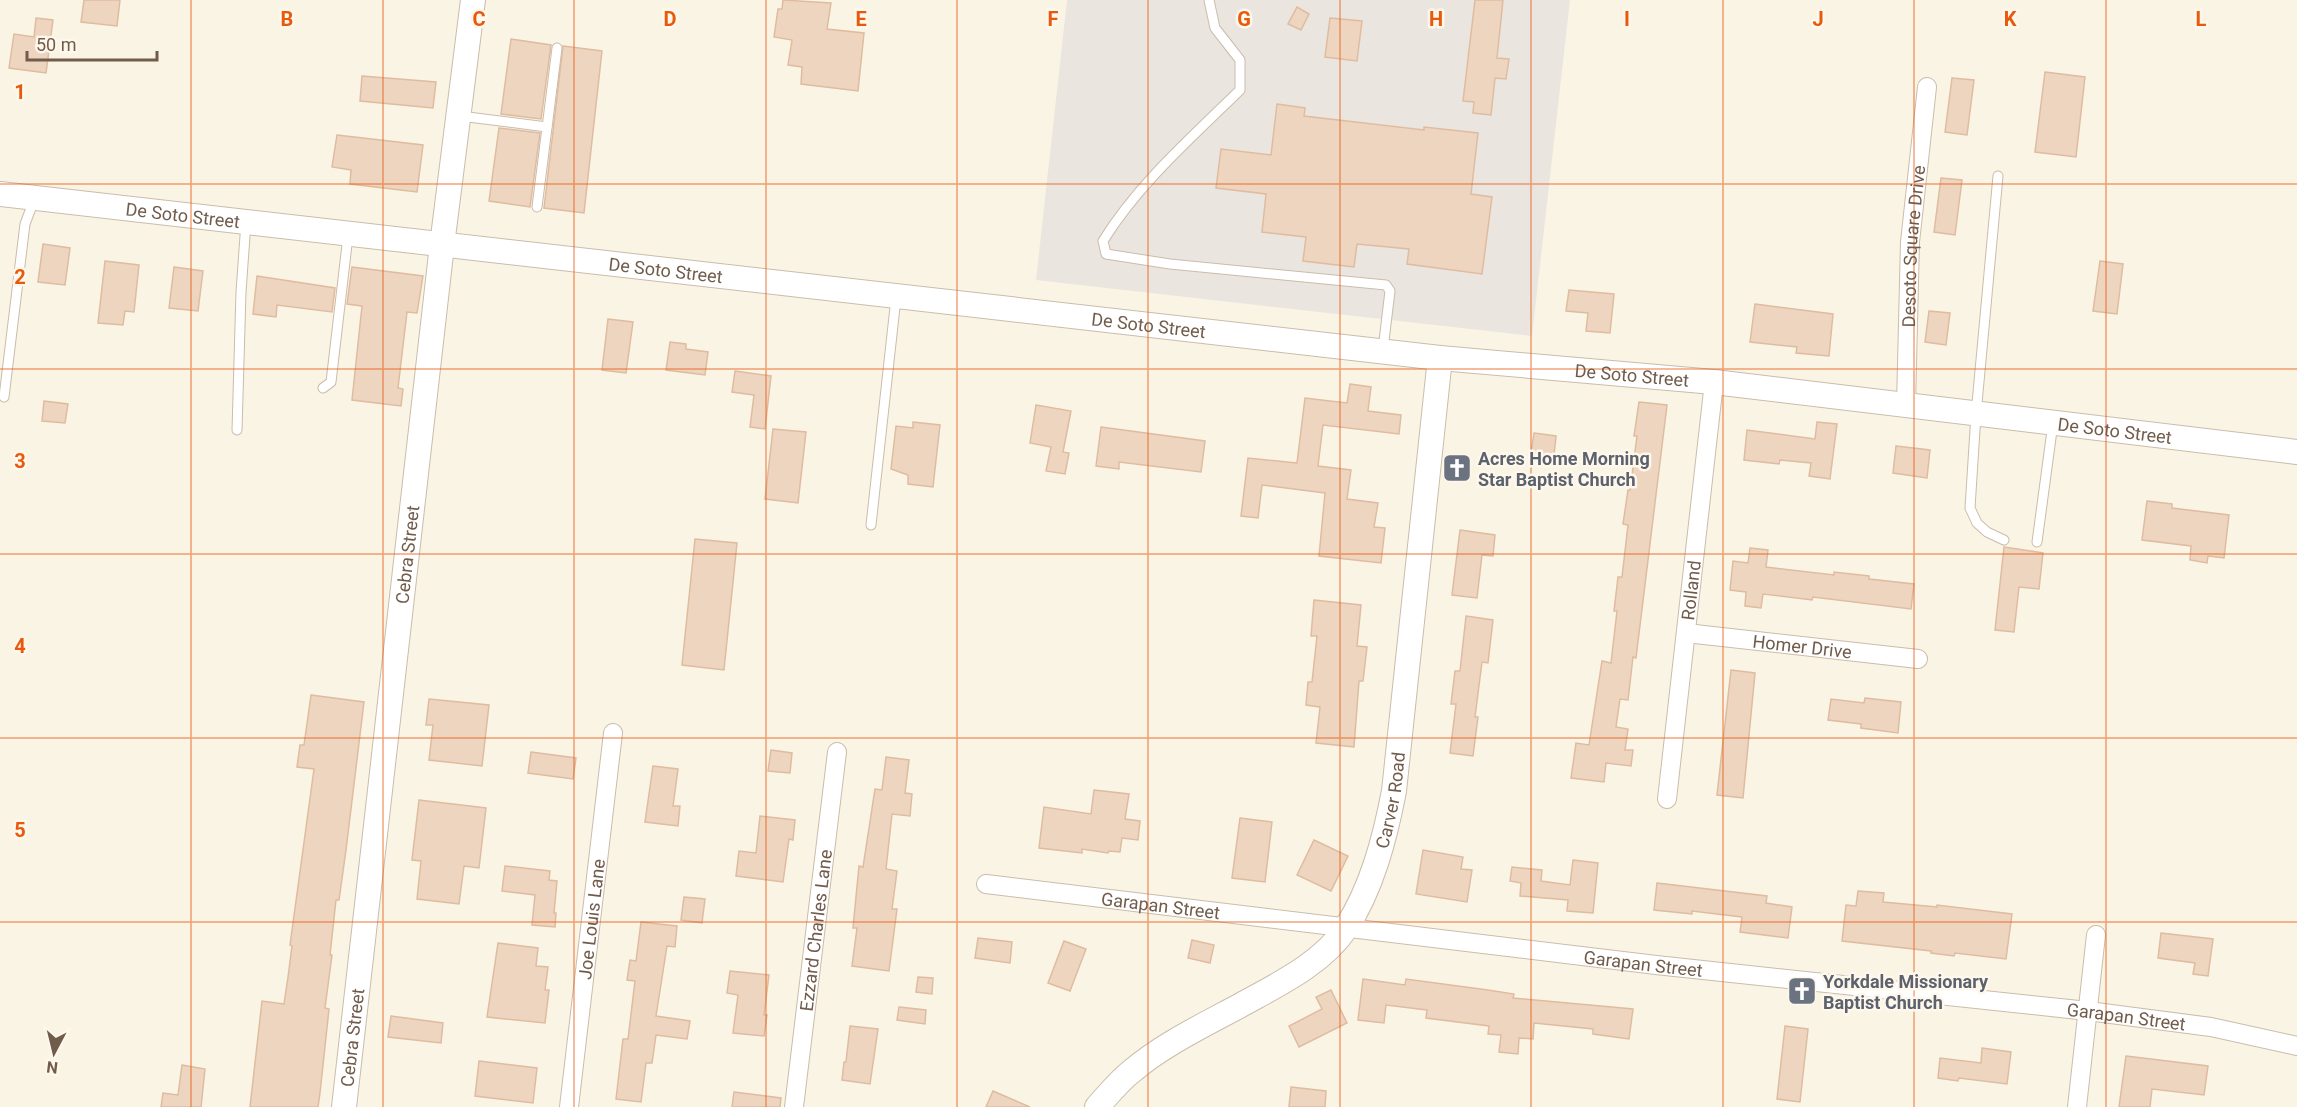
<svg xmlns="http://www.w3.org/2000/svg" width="2297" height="1107" font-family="Roboto,sans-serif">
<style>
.industrial{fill:#ebe5df}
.building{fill:#eed5bf;stroke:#dfbca0;stroke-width:1.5}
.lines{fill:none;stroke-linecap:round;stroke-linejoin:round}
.service-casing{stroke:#cbbcac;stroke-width:11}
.minor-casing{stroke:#cbbcac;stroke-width:20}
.tertiary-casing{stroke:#cbbcac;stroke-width:26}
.service{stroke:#fff;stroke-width:9}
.minor{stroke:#fff;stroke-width:18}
.tertiary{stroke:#fff;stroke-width:24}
.grid{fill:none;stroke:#e8590c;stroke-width:1.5;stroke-opacity:0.55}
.labels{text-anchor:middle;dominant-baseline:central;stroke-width:5;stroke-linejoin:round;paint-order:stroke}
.street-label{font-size:18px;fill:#715c4c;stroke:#fef7eb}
.worship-label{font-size:18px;font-weight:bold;fill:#5b616d;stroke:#fef7eb;text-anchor:start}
.grid-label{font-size:20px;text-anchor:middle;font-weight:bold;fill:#e8590c;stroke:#fef7eb;stroke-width:5;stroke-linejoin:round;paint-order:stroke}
</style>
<rect width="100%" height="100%" fill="#faf4e5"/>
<path class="industrial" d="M1067 0H1570L1532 336 1036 280Z"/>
<g class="building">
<path d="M84 0H120L117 26 81 22Z"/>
<path d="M783 0 831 3 827 29 864 33 858 91 801 84 802 67 788 65 792 40 774 37 778 9H782Z"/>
<path d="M1475 0H1503L1497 58 1509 59 1506 79 1495 78 1491 115 1473 113 1474 102 1463 101Z"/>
<path d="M1297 7 1309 14 1301 30 1288 24Z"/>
<path d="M36 18 53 20 46 73 9 68 14 34 34 37Z"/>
<path d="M1330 18 1362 21 1357 61 1325 57Z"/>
<path d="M511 39 551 45 541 119 501 114Z"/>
<path d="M563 46 602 51 584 213 544 208Z"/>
<path d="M2045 72 2085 77 2076 157 2035 152Z"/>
<path d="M362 76 436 82 433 108 360 101Z"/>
<path d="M1952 78 1974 80 1967 135 1945 132Z"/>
<path d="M1277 104 1305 108 1304 116 1424 130V127L1478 133 1471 194 1492 197 1482 274 1407 264 1409 249 1357 244 1354 267 1303 261 1306 237 1262 232 1266 194 1216 188 1221 149 1271 155Z"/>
<path d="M499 128 540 133 530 207 489 201Z"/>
<path d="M337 135 423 145 417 192 350 184 351 170 332 167Z"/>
<path d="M1941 178 1962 180 1955 235 1934 232Z"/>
<path d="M43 244 70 248 65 285 38 282Z"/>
<path d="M105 261 139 265 134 312 125 311 123 325 98 323Z"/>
<path d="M2100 261 2123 264 2117 314 2093 311Z"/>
<path d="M174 267 203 271 198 311 169 308Z"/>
<path d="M352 267 423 276 417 313 407 312 398 388 403 389 401 406 352 400 362 306 347 304Z"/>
<path d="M257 276 335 288 332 312 277 305 276 317 253 314Z"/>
<path d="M1569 290 1614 294 1610 333 1586 331 1588 313 1566 311Z"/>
<path d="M1755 304 1833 314 1829 356 1796 353 1797 347 1750 342Z"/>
<path d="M1929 311 1950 313 1946 345 1925 342Z"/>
<path d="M608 319 633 322 626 373 602 370Z"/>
<path d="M670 342 686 344V349L708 352 705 375 666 370Z"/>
<path d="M735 371 771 376 765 429 750 427 754 395 732 392Z"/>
<path d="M1350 384 1371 387 1368 411 1401 415 1399 434 1323 425 1318 466 1351 470 1347 499 1378 503 1374 527 1385 528 1381 563 1319 556 1325 493 1262 485 1258 518 1241 516 1248 458 1297 463 1305 398 1347 403Z"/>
<path d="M44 401 68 404 65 423 42 421Z"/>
<path d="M1639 402 1667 405 1636 658 1633 657 1628 700 1620 699 1616 727 1628 729 1625 750H1633L1631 766 1606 763 1604 782 1571 778 1576 743 1589 745 1602 661 1611 663 1617 611H1614L1618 577H1622L1628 525 1623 524 1628 490H1630L1637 436H1634Z"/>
<path d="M1036 405 1071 411 1063 452 1069 453 1065 474 1046 471 1051 447 1030 443Z"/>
<path d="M913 422 940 425 933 487 908 484V475L891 469 896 426 913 428Z"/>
<path d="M1817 422 1837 424 1830 479 1809 476 1811 463 1780 460 1779 464 1744 460 1747 430 1815 439Z"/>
<path d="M1101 427 1205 441 1201 472 1119 462V469L1096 466Z"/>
<path d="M773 429 806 432 798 503 765 499Z"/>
<path d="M1534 433 1556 436 1554 455 1531 453Z"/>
<path d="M1896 446 1930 450 1927 478 1893 473Z"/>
<path d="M2147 501 2172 504V508L2229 515 2224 558 2208 556 2207 563 2190 560 2191 546 2142 540Z"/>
<path d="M1460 530 1495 535 1493 556 1482 555 1477 598 1452 595Z"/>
<path d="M695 539 737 543 724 670 682 665Z"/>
<path d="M2004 547 2043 553 2039 589 2019 587 2014 632 1995 630Z"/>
<path d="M1750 548 1768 550 1766 567 1834 575V572L1869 576V579L1914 584 1911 609 1813 597 1812 600 1763 594 1761 608 1745 606 1746 592 1730 590 1733 561 1748 563Z"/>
<path d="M1314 600 1361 605 1357 646 1367 647 1363 681H1359L1354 747 1316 743 1320 707 1306 705 1308 682H1312L1317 636H1311Z"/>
<path d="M1466 616 1493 620 1488 663 1482 662 1475 717H1478L1473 756 1450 753 1456 704H1451L1455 671H1460Z"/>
<path d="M1731 670 1755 673 1743 798 1717 795Z"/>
<path d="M311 695 364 702 346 850 339 900H336L330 955H332L325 1008 329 1009 320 1093 318 1107H250L262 1001 284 1004 288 977 292 946 290 945 314 769 297 767 300 745H304Z"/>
<path d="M1865 698 1901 702 1898 733 1861 728V724L1828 720 1831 699 1864 703Z"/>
<path d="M429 699 489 705 482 766 429 760 433 725H426Z"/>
<path d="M771 750 792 753 790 773 768 771Z"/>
<path d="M531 752 576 758 573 779 528 773Z"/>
<path d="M886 757 909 760 905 793 912 794 910 816 892 814 886 869 897 871 892 909H897L889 971 852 966 857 928H853L859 866 863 867 875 789 882 790Z"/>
<path d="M653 766 678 769 673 806H680L678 826 645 822Z"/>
<path d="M1094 790 1129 794 1125 819 1140 821 1138 840 1122 838 1120 852 1109 851 1108 853 1082 849V853L1039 848 1044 807 1091 814Z"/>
<path d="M419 800 486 808 479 868 464 866 459 904 417 899 421 861 412 860Z"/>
<path d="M760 816 795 820 793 840 789 839 783 882 736 876 739 851 756 853Z"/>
<path d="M1240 818 1272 822 1265 882 1232 878Z"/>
<path d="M1314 840 1348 856 1331 891 1297 875Z"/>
<path d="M1423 850 1463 857 1461 869 1472 870 1467 902 1416 894Z"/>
<path d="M1573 860 1598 863 1593 913 1567 911 1568 900 1520 896 1521 883 1510 881 1512 867 1542 870 1541 881 1570 885Z"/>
<path d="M505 866 550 871 549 880 557 881 554 913H556L555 927 532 925 535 895 502 891Z"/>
<path d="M1657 883 1767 896 1766 903 1792 907 1788 938 1740 932 1742 917 1692 911V914L1654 910Z"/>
<path d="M1858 891 1884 893 1883 902 1937 907V905L2012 914 2006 959 1955 953 1954 956 1931 953V951L1842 941 1846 905 1856 906Z"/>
<path d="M684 897 705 899 702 923 681 920Z"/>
<path d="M641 922 677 926 675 947 667 946 656 1016 690 1021 687 1039 656 1035 652 1063H646L641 1102 616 1099 623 1039H628L635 981 627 980 630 960 636 961Z"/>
<path d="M2161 933 2213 939 2208 976 2193 974 2195 963 2158 958Z"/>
<path d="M978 938 1012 942 1010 963 975 958Z"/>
<path d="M1192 940 1214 945 1210 963 1188 958Z"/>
<path d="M1064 941 1086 949 1070 991 1048 983Z"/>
<path d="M498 943 538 948 536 966 548 967 545 990H549L545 1023 487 1017Z"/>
<path d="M730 971 769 975 764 1015H767L764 1036 733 1033 738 995 727 993Z"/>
<path d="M918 977 933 978 932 994 916 992Z"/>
<path d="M1363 979 1405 985 1406 979 1488 990 1514 994 1513 998 1633 1009 1629 1039 1593 1034V1029L1534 1023 1533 1039 1519 1038 1518 1054 1499 1052 1501 1035 1488 1034 1489 1026 1426 1018 1427 1010 1386 1005 1384 1023 1358 1020Z"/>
<path d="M1331 990 1347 1023 1299 1047 1289 1026 1322 1009 1316 997Z"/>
<path d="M899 1007 926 1010 925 1024 897 1020Z"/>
<path d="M391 1016 443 1023 441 1043 388 1037Z"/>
<path d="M850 1026 878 1029 870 1084 842 1080 844 1062H846Z"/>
<path d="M1785 1026 1808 1029 1800 1102 1777 1099Z"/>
<path d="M1982 1048 2011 1052 2007 1084 1959 1078 1958 1081 1938 1078 1940 1058 1981 1063Z"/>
<path d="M2126 1056 2208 1066 2204 1095 2152 1089 2150 1107H2119Z"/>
<path d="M479 1061 537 1068 533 1103 475 1096Z"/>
<path d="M182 1065 205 1069 201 1107H161L163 1093 178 1095Z"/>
<path d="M1291 1087 1326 1091 1325 1107H1289Z"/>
<path d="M993 1091 1030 1107H986Z"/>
<path d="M734 1092 781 1098 780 1107H732Z"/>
</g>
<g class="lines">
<g class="service-casing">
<g id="service">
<path d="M1209 0 1215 28 1240 60V90C1192 137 1138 184 1103 241L1106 254 1170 264 1386 285 1390 291 1383 349"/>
<path d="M460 116 547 127"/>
<path d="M1998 176 1976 414 1970 508 1977 523 1987 532 2004 540"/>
<path d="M537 207 557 48"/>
<path d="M323 388 331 382 348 236"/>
<path d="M4 397 25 224 34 200"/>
<path d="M237 430 241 292 246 222"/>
<path d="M871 525 896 298"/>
<path d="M2037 542 2053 423"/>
</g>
</g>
<g class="minor-casing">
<g id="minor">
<path id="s1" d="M1906 405 1910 242 1927 87"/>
<path id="s2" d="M1686 633 1918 659"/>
<path id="s3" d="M1667 799 1714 382"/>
<path id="s4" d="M986 884 1656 965 2088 1011 2211 1027 2297 1046"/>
<path id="s5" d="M569 1107 613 733"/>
<path id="s6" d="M794 1107 837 752"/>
<path d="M2077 1107 2096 935"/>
</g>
</g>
<g class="tertiary-casing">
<g id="tertiary">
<path id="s7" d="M0 194 1440 358 1714 382 2297 452"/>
<path id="s8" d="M344 1107 442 245 473 0"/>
<path id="s9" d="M1097 1107C1108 1095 1119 1081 1132 1071 1164 1044 1204 1025 1241 1005 1277 985 1322 964 1346 928 1372 888 1385 838 1394 791L1440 358"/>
</g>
</g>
<use href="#service" class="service"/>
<use href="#minor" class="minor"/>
<use href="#tertiary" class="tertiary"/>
</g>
<path class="grid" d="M191 0V1107M383 0V1107M574 0V1107M766 0V1107M957 0V1107M1148 0V1107M1340 0V1107M1531 0V1107M1723 0V1107M1914 0V1107M2106 0V1107M0 184H2297M0 369H2297M0 554H2297M0 738H2297M0 922H2297"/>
<defs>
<g id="church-square" transform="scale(1.5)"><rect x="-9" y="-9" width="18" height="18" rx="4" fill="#6b7280" stroke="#fef7eb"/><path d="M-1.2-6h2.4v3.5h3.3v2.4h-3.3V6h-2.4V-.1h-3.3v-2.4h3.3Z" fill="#fff"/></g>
</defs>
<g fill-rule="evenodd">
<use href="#church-square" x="1457" y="468"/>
<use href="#church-square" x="1802" y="991"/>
</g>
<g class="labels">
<g class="street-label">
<text stroke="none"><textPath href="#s7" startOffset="184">De Soto Street</textPath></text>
<text stroke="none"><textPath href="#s1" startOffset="159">Desoto Square Drive</textPath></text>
<text stroke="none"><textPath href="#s7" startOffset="670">De Soto Street</textPath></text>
<text stroke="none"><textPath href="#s7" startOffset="1156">De Soto Street</textPath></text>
<text stroke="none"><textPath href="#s7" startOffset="1642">De Soto Street</textPath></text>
<text stroke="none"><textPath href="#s7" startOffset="2128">De Soto Street</textPath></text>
<text stroke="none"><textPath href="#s8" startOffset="556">Cebra Street</textPath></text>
<text stroke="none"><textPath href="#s3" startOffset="210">Rolland</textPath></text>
<text stroke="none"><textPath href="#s2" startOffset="117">Homer Drive</textPath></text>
<text stroke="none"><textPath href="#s9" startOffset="446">Carver Road</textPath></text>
<text stroke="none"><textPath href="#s4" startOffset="176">Garapan Street</textPath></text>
<text stroke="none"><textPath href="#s5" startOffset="189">Joe Louis Lane</textPath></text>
<text stroke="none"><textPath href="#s6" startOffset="178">Ezzard Charles Lane</textPath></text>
<text stroke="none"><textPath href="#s4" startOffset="662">Garapan Street</textPath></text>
<text stroke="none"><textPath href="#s4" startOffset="1148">Garapan Street</textPath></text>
<text stroke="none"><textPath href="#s8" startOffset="70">Cebra Street</textPath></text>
</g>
<g class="worship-label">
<text x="1478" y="458">Acres Home Morning<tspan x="1478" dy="21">Star Baptist Church</tspan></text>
<text x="1823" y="981">Yorkdale Missionary<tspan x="1823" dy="21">Baptist Church</tspan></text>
</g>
</g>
<g class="grid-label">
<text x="287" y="26">B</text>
<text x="479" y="26">C</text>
<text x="670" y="26">D</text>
<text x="861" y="26">E</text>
<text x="1053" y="26">F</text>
<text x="1244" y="26">G</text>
<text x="1436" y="26">H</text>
<text x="1627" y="26">I</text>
<text x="1818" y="26">J</text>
<text x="2010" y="26">K</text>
<text x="2201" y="26">L</text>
<text x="20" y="99">1</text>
<text x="20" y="284">2</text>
<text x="20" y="468">3</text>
<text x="20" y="653">4</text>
<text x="20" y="837">5</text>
</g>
<g transform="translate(54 1053) rotate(187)" stroke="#fef7eb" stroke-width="4.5" paint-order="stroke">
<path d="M0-4.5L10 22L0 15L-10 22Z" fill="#715c4c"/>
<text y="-9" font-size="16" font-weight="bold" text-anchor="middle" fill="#715c4c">N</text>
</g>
<path d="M27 51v9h130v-9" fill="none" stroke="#715c4c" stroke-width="3"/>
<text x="36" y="51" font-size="18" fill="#715c4c" stroke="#fef7eb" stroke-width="4.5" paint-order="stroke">50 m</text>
</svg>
